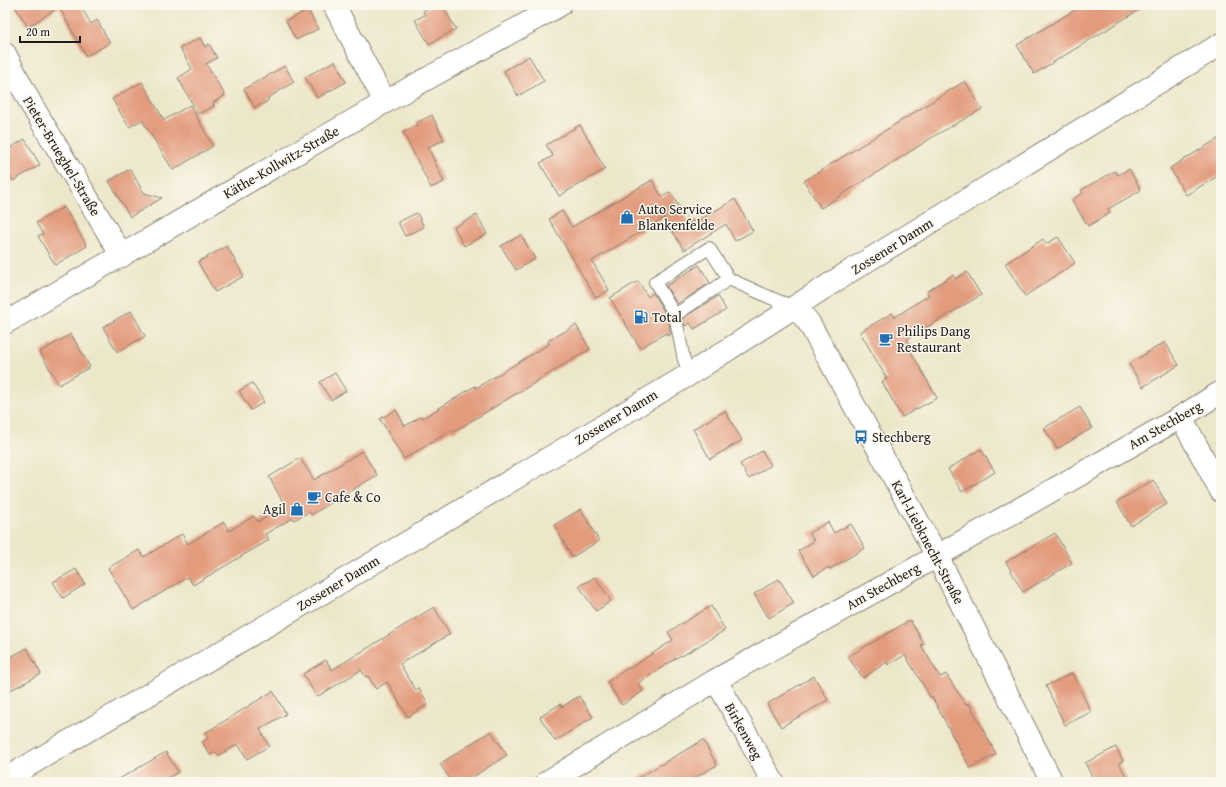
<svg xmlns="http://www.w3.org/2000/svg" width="1226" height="787" font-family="'Gentium Book Plus',serif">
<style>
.building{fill:#e39b7d}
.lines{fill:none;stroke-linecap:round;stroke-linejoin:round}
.service-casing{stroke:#848273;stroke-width:14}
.minor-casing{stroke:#848273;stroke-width:24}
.secondary-casing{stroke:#848273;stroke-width:24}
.service{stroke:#fff;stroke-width:12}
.minor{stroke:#fff;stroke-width:22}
.secondary{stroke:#fff;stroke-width:22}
.labels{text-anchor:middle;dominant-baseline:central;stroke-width:3;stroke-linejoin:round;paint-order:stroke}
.street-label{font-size:14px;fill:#1c1c1c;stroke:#fbf7ec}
.poi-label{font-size:14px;fill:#1c1c1c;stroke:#fbf7ec;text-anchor:start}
</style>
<rect width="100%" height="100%" fill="#fbf7ec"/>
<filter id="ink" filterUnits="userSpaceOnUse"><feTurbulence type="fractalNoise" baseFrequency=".025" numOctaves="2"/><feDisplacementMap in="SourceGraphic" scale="8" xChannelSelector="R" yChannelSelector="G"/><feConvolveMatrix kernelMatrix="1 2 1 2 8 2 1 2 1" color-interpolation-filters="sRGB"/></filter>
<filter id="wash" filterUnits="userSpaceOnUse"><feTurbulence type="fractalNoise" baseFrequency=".012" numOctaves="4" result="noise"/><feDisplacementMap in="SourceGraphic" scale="16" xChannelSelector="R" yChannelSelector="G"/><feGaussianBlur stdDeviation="0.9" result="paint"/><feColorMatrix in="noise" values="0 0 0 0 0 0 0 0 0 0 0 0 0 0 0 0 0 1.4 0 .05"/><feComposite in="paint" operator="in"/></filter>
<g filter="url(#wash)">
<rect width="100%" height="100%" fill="#ede7ca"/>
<g id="blocks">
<g class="building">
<path d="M14 5H80L91 24 97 20 110 43 86 56 59 7 28 27Z"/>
<path d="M433 5H442L456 29 429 44 415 20 425 15 423 11Z"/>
<path d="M1083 5H1147L1034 74 1017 45Z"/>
<path d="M308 10 318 29 296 40 286 21Z"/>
<path d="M200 38 205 47 209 44 217 58 206 64 225 95 213 103 214 106 198 114 178 78 192 69 180 48Z"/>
<path d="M529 56 544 81 518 96 504 71Z"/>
<path d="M335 61 346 82 317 98 305 77Z"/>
<path d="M285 66 294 82 268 98V101L255 108 244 89Z"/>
<path d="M965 81 982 109 936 135 821 208 804 181Z"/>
<path d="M142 82 164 120 190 105 213 146 173 170 142 120 129 127 112 99Z"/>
<path d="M432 115 444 140 428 147 444 182 431 188 403 132 417 125 416 123Z"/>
<path d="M580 125 605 169 559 196 540 163 553 156 546 145Z"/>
<path d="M1221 137V174L1186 195 1170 168Z"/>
<path d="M25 139 40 165 13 181 5 168V151Z"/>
<path d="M130 169 144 193 162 198 130 217 109 181Z"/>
<path d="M1129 169 1141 190 1108 209 1110 213 1088 226 1072 200 1083 193 1081 190 1115 171 1118 175Z"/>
<path d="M652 180 662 197 670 192 689 223 697 219 698 221 735 199 753 231 735 241 726 224 684 250 664 218 592 261 609 290 596 298 549 219 562 211 572 227Z"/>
<path d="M64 207 87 246 55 265 38 236 43 234 36 223Z"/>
<path d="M417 213 424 227 405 236 398 222Z"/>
<path d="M477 215 487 234 464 246 454 227Z"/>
<path d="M521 235 535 259 516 270 501 246Z"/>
<path d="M1058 237 1075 263 1025 296 1005 264 1043 239 1046 244Z"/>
<path d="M227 246 244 276 215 292 198 262Z"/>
<path d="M699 265 710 283 677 304 666 286Z"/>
<path d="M967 272 981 295 907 339 911 346 909 348 937 398 902 417 882 382 887 379 860 332 892 313 895 317 929 295 927 291 953 275 955 279Z"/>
<path d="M638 281 648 297 653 293 668 318 671 334 668 336 666 333 640 348 610 298Z"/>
<path d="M718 296 726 310 694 329 690 323 685 326 683 318Z"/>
<path d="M131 311 145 336 117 352 103 327Z"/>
<path d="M576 325 590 349 453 432 452 430 404 459 380 419 396 410 405 426 422 416 423 418 475 386 476 388 549 344 548 341Z"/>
<path d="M71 334 90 367 59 385 40 352Z"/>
<path d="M1165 342 1179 365 1143 387 1129 364Z"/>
<path d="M335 373 346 391 331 400 320 382Z"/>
<path d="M252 383 264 402 251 410 239 391Z"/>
<path d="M1080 407 1092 428 1057 449 1044 428Z"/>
<path d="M725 411 742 440 710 459 693 429Z"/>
<path d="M981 449 995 472 962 492 948 469Z"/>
<path d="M362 451 377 475 311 515 309 512 294 520 293 518 265 534 269 540 193 585 188 577 133 610 108 568 139 550 144 557 182 534 188 544 224 522 229 531 254 516 258 522 285 506 269 477 300 458 314 480Z"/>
<path d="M762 451 771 465 749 479 740 464Z"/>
<path d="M1153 480 1167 504 1131 526 1117 502Z"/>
<path d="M581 509 599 541 572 557 554 525Z"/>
<path d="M828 522 834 533 851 524 865 548 830 569 829 567 814 576 798 551 814 541 809 533Z"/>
<path d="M1055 533 1072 563 1023 592 1006 562Z"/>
<path d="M76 569 85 584 63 598 53 582Z"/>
<path d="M595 577 611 601 596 611 579 586Z"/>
<path d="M779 579 794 603 769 618 754 594Z"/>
<path d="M711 606 725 630 682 656 681 655 638 683 643 691 622 705 607 682 628 668 629 669 673 640 668 632Z"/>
<path d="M434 607 450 634 400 664 416 690 419 688 428 704 408 717 387 682 376 689 368 676 366 677 361 670 317 697 303 674 326 660 332 670Z"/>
<path d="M910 620 924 644 921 645 940 677 946 674 966 705 969 703 996 754 970 768 932 697 931 698 905 655 888 665 887 662 863 678 848 657Z"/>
<path d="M27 648 41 674 5 693V660Z"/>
<path d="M1072 673 1091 712 1065 725 1046 686Z"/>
<path d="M814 676 828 700 781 727 767 704Z"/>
<path d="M273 691 286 714 260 729 269 746 247 759 238 744 218 756 216 752 210 755 202 742 208 738 205 733Z"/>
<path d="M579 696 593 717 555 741 540 717 560 704 562 707Z"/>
<path d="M491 731 507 755 465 782H452L440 764Z"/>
<path d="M703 740 717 765 698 776 687 782H631Z"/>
<path d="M1116 747 1123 761 1119 763 1129 782H1095L1085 763Z"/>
<path d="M166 752 178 772 160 782H114Z"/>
</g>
</g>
</g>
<g filter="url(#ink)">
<use href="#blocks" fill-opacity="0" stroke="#848273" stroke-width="1"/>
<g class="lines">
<g class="service-casing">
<g id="service">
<path d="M675 315 655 282 709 248 729 279"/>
<path d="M690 374 684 360 675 315 729 279 778 301 796 307"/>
</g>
</g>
<g class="minor-casing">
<g id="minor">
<path d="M334 5 385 102"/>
<path d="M5 54 31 104 122 256"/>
<path d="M796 307 809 323 937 556 1052 782"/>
<path d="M5 323 385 102 560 5"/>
<path d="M1181 417 1221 491"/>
<path d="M716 680 773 782"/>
<path d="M547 782 716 680 909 572 1181 417 1221 392"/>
</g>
</g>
<g class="secondary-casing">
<path id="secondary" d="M5 779 334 586 690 374 852 270 1221 44"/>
</g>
<use href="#service" class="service"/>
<use href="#minor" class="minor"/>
<use href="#secondary" class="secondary"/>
</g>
</g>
<defs>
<g id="shop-bare" transform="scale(1.08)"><path d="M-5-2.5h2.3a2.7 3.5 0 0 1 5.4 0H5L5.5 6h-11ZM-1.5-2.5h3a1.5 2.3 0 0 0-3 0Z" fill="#1f6fb2" stroke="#fbf7ec" stroke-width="2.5" paint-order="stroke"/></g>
<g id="fuel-bare" transform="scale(1.08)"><path d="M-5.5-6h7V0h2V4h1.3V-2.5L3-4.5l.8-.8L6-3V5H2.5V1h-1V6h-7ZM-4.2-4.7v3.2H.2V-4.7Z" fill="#1f6fb2" stroke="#fbf7ec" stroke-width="2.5" paint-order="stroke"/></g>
<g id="cafe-bare" transform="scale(1.08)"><path d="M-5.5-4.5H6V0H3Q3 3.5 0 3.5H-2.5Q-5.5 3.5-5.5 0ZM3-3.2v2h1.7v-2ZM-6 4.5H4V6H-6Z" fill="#1f6fb2" stroke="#fbf7ec" stroke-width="2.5" paint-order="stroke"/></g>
<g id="bus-bare" transform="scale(1.08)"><path d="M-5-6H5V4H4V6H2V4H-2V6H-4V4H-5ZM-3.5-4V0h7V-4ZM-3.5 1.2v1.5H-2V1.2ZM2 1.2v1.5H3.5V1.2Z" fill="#1f6fb2" stroke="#fbf7ec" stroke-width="2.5" paint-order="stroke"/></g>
</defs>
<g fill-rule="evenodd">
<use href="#shop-bare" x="627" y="217"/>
<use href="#fuel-bare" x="641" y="317"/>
<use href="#cafe-bare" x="886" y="339"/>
<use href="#bus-bare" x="861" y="437"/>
<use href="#cafe-bare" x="314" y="497"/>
<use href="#shop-bare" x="297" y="509"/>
</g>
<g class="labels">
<g class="street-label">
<text transform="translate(62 156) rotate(59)">Pieter-Brueghel-Straße</text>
<text transform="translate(281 162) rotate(-30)">Käthe-Kollwitz-Straße</text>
<text transform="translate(892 246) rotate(-32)">Zossener Damm</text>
<text transform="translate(616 417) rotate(-31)">Zossener Damm</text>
<text transform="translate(1165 425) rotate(-30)">Am Stechberg</text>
<text transform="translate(928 542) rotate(62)">Karl-Liebknecht-Straße</text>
<text transform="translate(338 583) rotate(-31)">Zossener Damm</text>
<text transform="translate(883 586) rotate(-29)">Am Stechberg</text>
<text transform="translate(744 731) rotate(61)">Birkenweg</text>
</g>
<g class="poi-label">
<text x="638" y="209">Auto Service<tspan x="638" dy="16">Blankenfelde</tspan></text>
<text x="652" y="317">Total</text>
<text x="897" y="331">Philips Dang<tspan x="897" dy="16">Restaurant</tspan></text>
<text x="872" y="437">Stechberg</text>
<text x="325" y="497">Cafe &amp; Co</text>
<text x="286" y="509" text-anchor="end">Agil</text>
</g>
</g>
<rect width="1226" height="787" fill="none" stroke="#fbf7ec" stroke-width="20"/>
<path d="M20 36v6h60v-6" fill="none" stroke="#1c1c1c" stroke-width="2"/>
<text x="26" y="36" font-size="12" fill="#1c1c1c" stroke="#fbf7ec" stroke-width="3" paint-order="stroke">20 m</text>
</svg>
